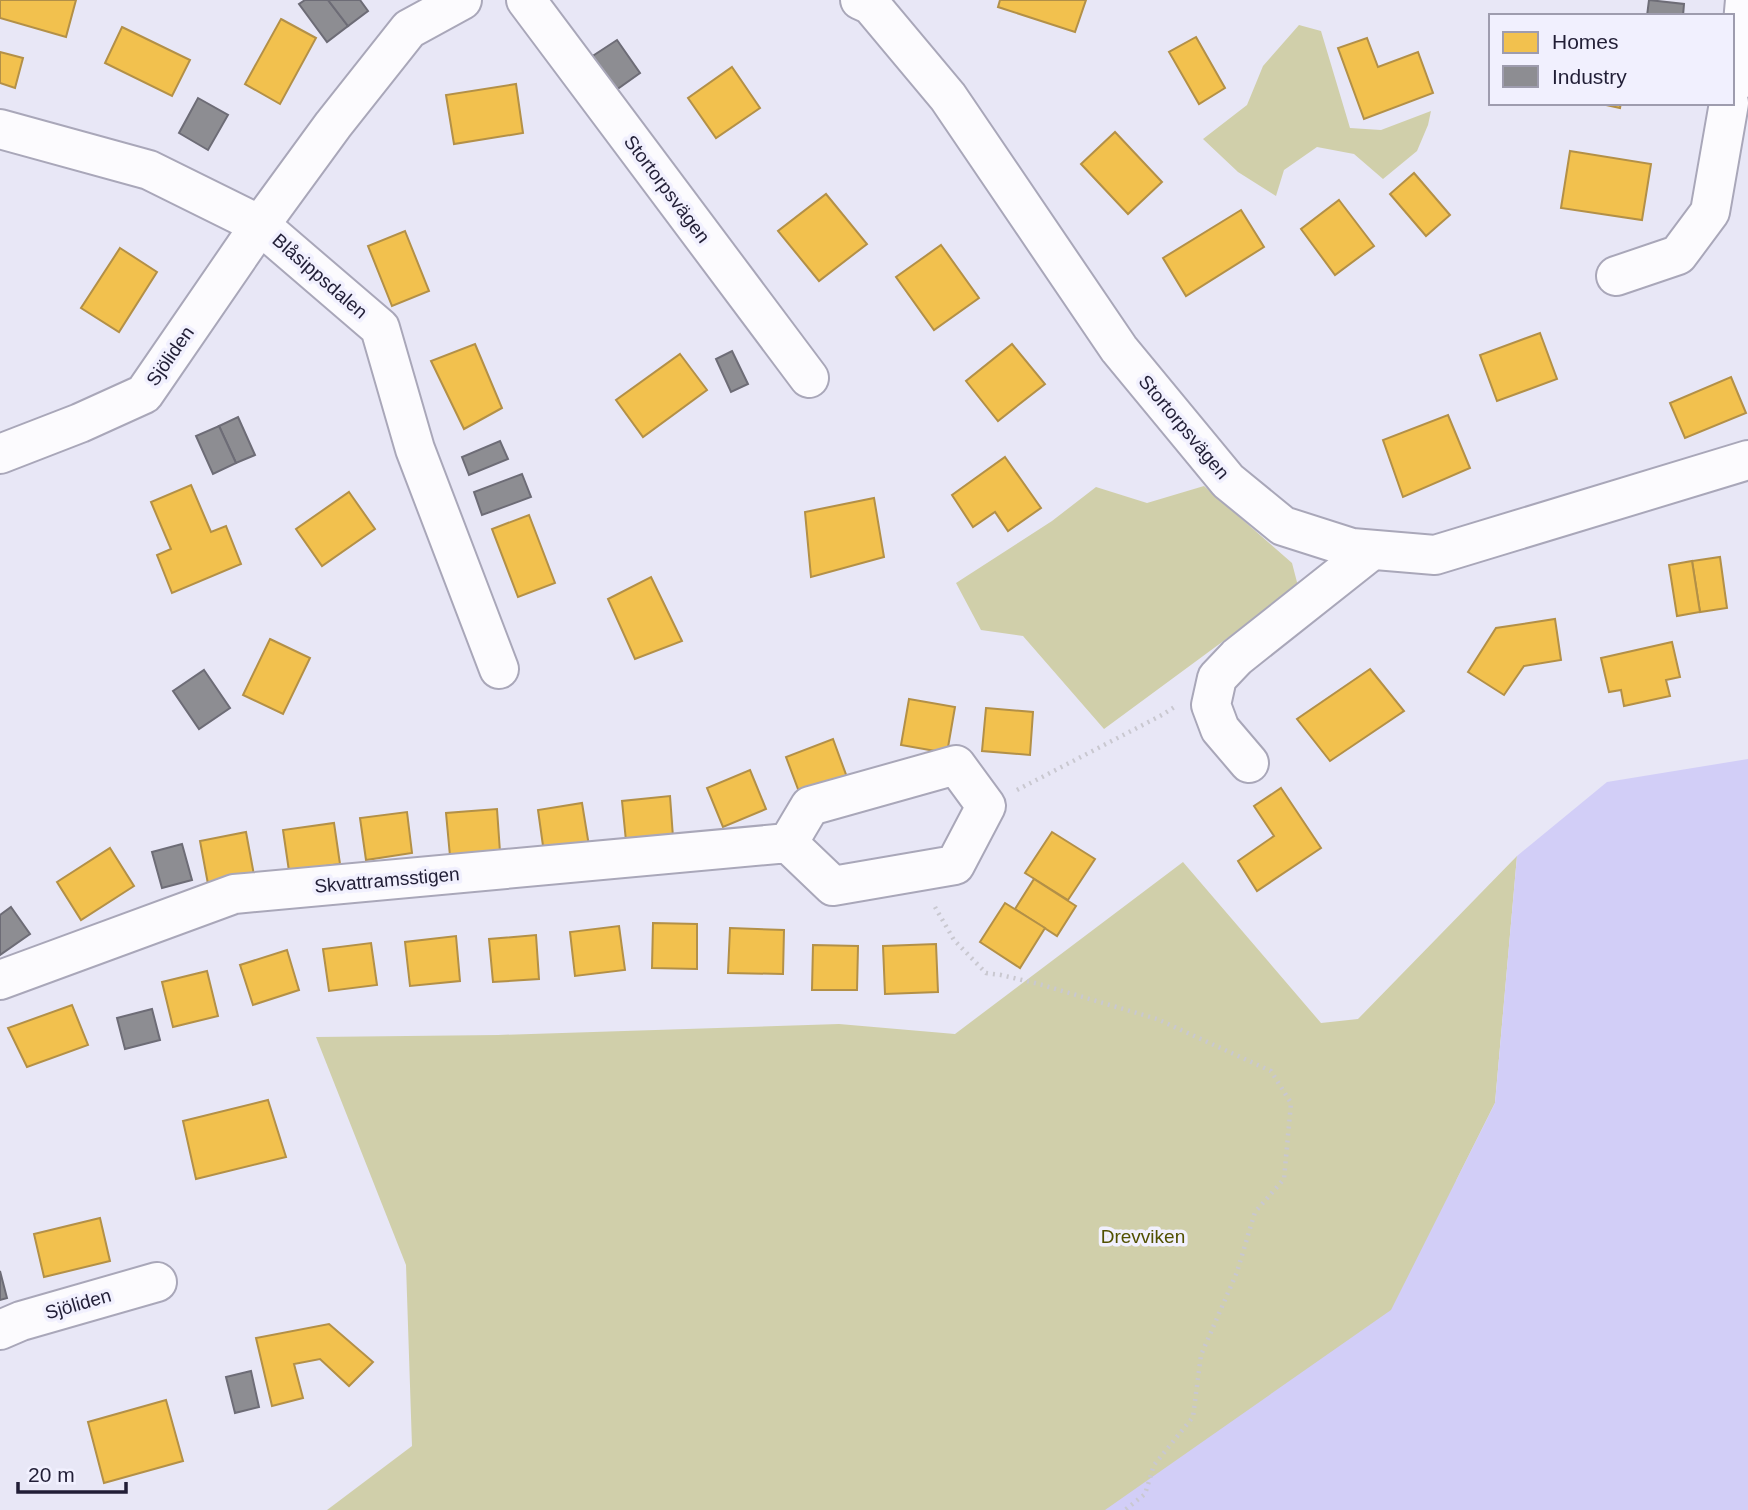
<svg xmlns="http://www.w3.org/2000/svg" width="1748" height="1510" font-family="Arial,sans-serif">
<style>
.green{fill:#d0cfaa}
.water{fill:#d2cef7}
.homes{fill:#f2c14e;stroke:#b39047;stroke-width:2}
.industry{fill:#8d8d92;stroke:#6d6c76;stroke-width:2}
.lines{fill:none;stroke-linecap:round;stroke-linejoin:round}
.minor-casing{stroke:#a9a7b9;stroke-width:42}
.path{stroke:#c9c8d0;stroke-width:4.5;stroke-dasharray:2 5;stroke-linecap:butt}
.minor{stroke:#fcfbfe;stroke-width:38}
.labels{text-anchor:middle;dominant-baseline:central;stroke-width:7;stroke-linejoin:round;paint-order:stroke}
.street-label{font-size:19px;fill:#211e36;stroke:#f1f0fe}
.park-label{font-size:19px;fill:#515000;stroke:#f1f0fe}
</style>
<rect width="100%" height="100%" fill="#e8e7f6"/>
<g class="green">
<path d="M1299 25 1321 31 1350 128 1381 130 1431 111 1428 125 1417 151 1383 179 1354 154 1317 147 1284 170 1276 196 1238 172 1203 139 1247 105 1263 66Z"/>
<path d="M1204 486 1292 563 1298 586 1104 729 1023 636 981 630 956 583 1052 521 1096 487 1147 503Z"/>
<path d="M1517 856 1495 1103 1456 1181 1737 1510H327L412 1446 406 1265 316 1037 498 1035 839 1024 955 1034 1183 862 1321 1023 1358 1019Z"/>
</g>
<path class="water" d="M1748 759V1510H1105L1391 1310 1495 1103 1517 856 1607 782Z"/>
<g class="homes">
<path d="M0 0H76L66 37 0 18Z"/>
<path d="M1000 0H1086L1075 32 998 7Z"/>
<path d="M281 19 316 38 280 104 245 84Z"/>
<path d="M122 27 190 60 172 96 105 63Z"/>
<path d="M1196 37 1225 88 1199 104 1169 52Z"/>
<path d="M1367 38 1378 67 1418 52 1433 93 1364 119 1338 48Z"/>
<path d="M0 52 23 58 15 88 0 83Z"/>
<path d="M732 67 760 108 716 138 688 98Z"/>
<path d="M516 84 523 133 454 144 446 95Z"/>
<path d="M1597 103H1621L1620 108Z"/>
<path d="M1115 132 1162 182 1128 214 1081 164Z"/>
<path d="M1570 151 1651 164 1642 220 1561 208Z"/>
<path d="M1414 173 1450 215 1426 236 1390 194Z"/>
<path d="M826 194 867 244 819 281 778 231Z"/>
<path d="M1339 200 1374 246 1335 275 1301 229Z"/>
<path d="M1241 210 1264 247 1186 296 1163 258Z"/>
<path d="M405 231 429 291 392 306 368 246Z"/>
<path d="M941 245 979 298 934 330 896 277Z"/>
<path d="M120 248 157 272 119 332 81 308Z"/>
<path d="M1540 333 1557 379 1497 401 1480 355Z"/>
<path d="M475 344 502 408 464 429 431 361Z"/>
<path d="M1012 344 1045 384 998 421 966 381Z"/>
<path d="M680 354 707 390 643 437 616 400Z"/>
<path d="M1731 377 1746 413 1685 438 1670 403Z"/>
<path d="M1448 415 1470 468 1403 497 1383 440Z"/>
<path d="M1005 457 1041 508 1008 531 995 512 973 527 952 495Z"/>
<path d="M191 485 211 532 226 526 241 564 172 593 157 555 171 549 151 502Z"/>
<path d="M349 492 375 529 322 566 296 529Z"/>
<path d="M874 498 884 557 811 577 805 512Z"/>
<path d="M529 515 555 583 518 597 492 529Z"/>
<path d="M1720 557 1727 608 1700 612 1692 561Z"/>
<path d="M1692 561 1700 612 1677 616 1669 565Z"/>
<path d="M651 577 682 641 635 659 608 599Z"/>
<path d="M1555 619 1561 660 1524 666 1504 695 1468 672 1496 628Z"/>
<path d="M270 639 310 658 283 714 243 695Z"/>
<path d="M1672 642 1680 677 1666 680 1670 696 1624 706 1621 690 1609 692 1601 658Z"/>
<path d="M1370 669 1404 711 1330 761 1297 719Z"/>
<path d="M909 699 955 707 947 753 901 745Z"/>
<path d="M986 708 1033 712 1030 755 982 751Z"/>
<path d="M833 739 848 780 801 797 786 757Z"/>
<path d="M750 770 766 809 723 827 707 788Z"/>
<path d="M1281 788 1321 848 1257 891 1238 861 1274 836 1254 806Z"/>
<path d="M670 796 673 837 626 841 622 801Z"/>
<path d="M582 803 589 846 544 853 538 810Z"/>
<path d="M497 809 500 852 450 856 446 813Z"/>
<path d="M407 812 412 853 366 860 360 818Z"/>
<path d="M334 823 340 864 289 871 283 830Z"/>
<path d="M246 832 254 875 208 884 200 841Z"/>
<path d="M1052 832 1095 859 1068 900 1025 873Z"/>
<path d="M110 848 134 886 81 920 57 882Z"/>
<path d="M1034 879 1076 906 1057 936 1015 909Z"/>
<path d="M1005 903 1045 928 1020 968 980 942Z"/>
<path d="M653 923 697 924V969L652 968Z"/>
<path d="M619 926 625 970 575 976 570 932Z"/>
<path d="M730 928 784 930 783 974 728 973Z"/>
<path d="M536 935 539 979 493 982 489 939Z"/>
<path d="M456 936 460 981 410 986 405 942Z"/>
<path d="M371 943 377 985 329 991 323 949Z"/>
<path d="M936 944 938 992 885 994 883 946Z"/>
<path d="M813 945 858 946 857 990H812Z"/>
<path d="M287 950 299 990 253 1005 240 965Z"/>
<path d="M207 971 218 1016 173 1027 162 982Z"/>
<path d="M72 1005 88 1045 27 1067 8 1028Z"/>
<path d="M268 1100 286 1157 196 1179 183 1121Z"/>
<path d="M100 1218 110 1261 44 1277 34 1234Z"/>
<path d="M329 1324 373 1362 349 1386 320 1359 294 1364 303 1398 272 1406 256 1338Z"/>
<path d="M166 1400 183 1461 104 1483 88 1422Z"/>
</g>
<g class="industry">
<path d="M305 0H328L348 26 327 42 299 4Z"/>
<path d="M328 0H360L368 11 348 26Z"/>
<path d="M1649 0 1684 4 1683 16H1647Z"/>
<path d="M617 40 640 73 609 95 585 61Z"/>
<path d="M198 98 228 115 208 150 179 133Z"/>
<path d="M732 351 748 384 731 392 716 359Z"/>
<path d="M238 417 255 455 236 463 219 426Z"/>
<path d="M219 426 236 463 213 474 196 436Z"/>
<path d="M500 441 508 459 469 475 462 457Z"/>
<path d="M522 474 531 497 482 515 474 492Z"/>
<path d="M204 670 230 708 199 729 173 691Z"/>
<path d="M182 844 192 880 162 888 152 852Z"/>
<path d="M11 907 30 934 0 955V915Z"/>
<path d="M152 1009 160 1040 125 1049 117 1018Z"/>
<path d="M0 1271 7 1298 0 1300Z"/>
<path d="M251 1371 259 1407 235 1413 226 1377Z"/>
</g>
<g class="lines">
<g class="minor-casing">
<g id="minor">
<path d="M526 0 809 378"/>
<path d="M860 0 871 5 948 97 1119 349 1228 481 1283 526 1352 548 1435 555 1748 460"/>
<path d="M1732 86 1743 23 1745 0"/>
<path d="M0 129 149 170 260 225 380 328 415 449 499 669"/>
<path d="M1616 276 1678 255 1710 212 1729 103"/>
<path d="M0 454 80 423 144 394 260 225 333 125 409 29 462 0"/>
<path d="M1249 763 1220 729 1211 705 1217 678 1237 657 1372 550"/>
<path d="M0 980 234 894 788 843 833 886 955 865 986 806 956 765 810 806 788 843"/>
<path d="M0 1330 21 1321 157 1282"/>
</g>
</g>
<g class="path">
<path d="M1017 790 1162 715 1176 706"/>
<path d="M935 907 954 940 986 973 1001 975 1039 984 1157 1019 1271 1071 1291 1103 1284 1179 1255 1212 1237 1272 1201 1355 1193 1417 1154 1465 1145 1494 1125 1510"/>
</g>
<use href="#minor" class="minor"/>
</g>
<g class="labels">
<g class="street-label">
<text transform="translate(667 189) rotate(53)">Stortorpsvägen</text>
<text transform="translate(320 276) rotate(41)">Blåsippsdalen</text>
<text transform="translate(170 356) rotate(-55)">Sjöliden</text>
<text transform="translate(1184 427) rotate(50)">Stortorpsvägen</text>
<text transform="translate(387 880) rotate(-5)">Skvattramsstigen</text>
<text transform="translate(78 1304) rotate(-16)">Sjöliden</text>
</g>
<g class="park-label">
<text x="1143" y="1236">Drevviken</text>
</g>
</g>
<rect x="1489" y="14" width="245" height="91" fill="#f1f0fe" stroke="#9e9cae" stroke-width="2"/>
<rect x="1503" y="32" width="35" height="21" fill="#f2c14e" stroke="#9e9cae" stroke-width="2"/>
<text x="1552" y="49" font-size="21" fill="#211e36">Homes</text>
<rect x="1503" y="66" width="35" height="21" fill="#8d8d92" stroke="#9e9cae" stroke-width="2"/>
<text x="1552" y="84" font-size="21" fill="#211e36">Industry</text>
<path d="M18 1482v10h108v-10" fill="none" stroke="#211e36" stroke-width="3.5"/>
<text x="28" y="1482" font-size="21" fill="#211e36" stroke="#f1f0fe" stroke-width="5" paint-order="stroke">20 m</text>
</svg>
